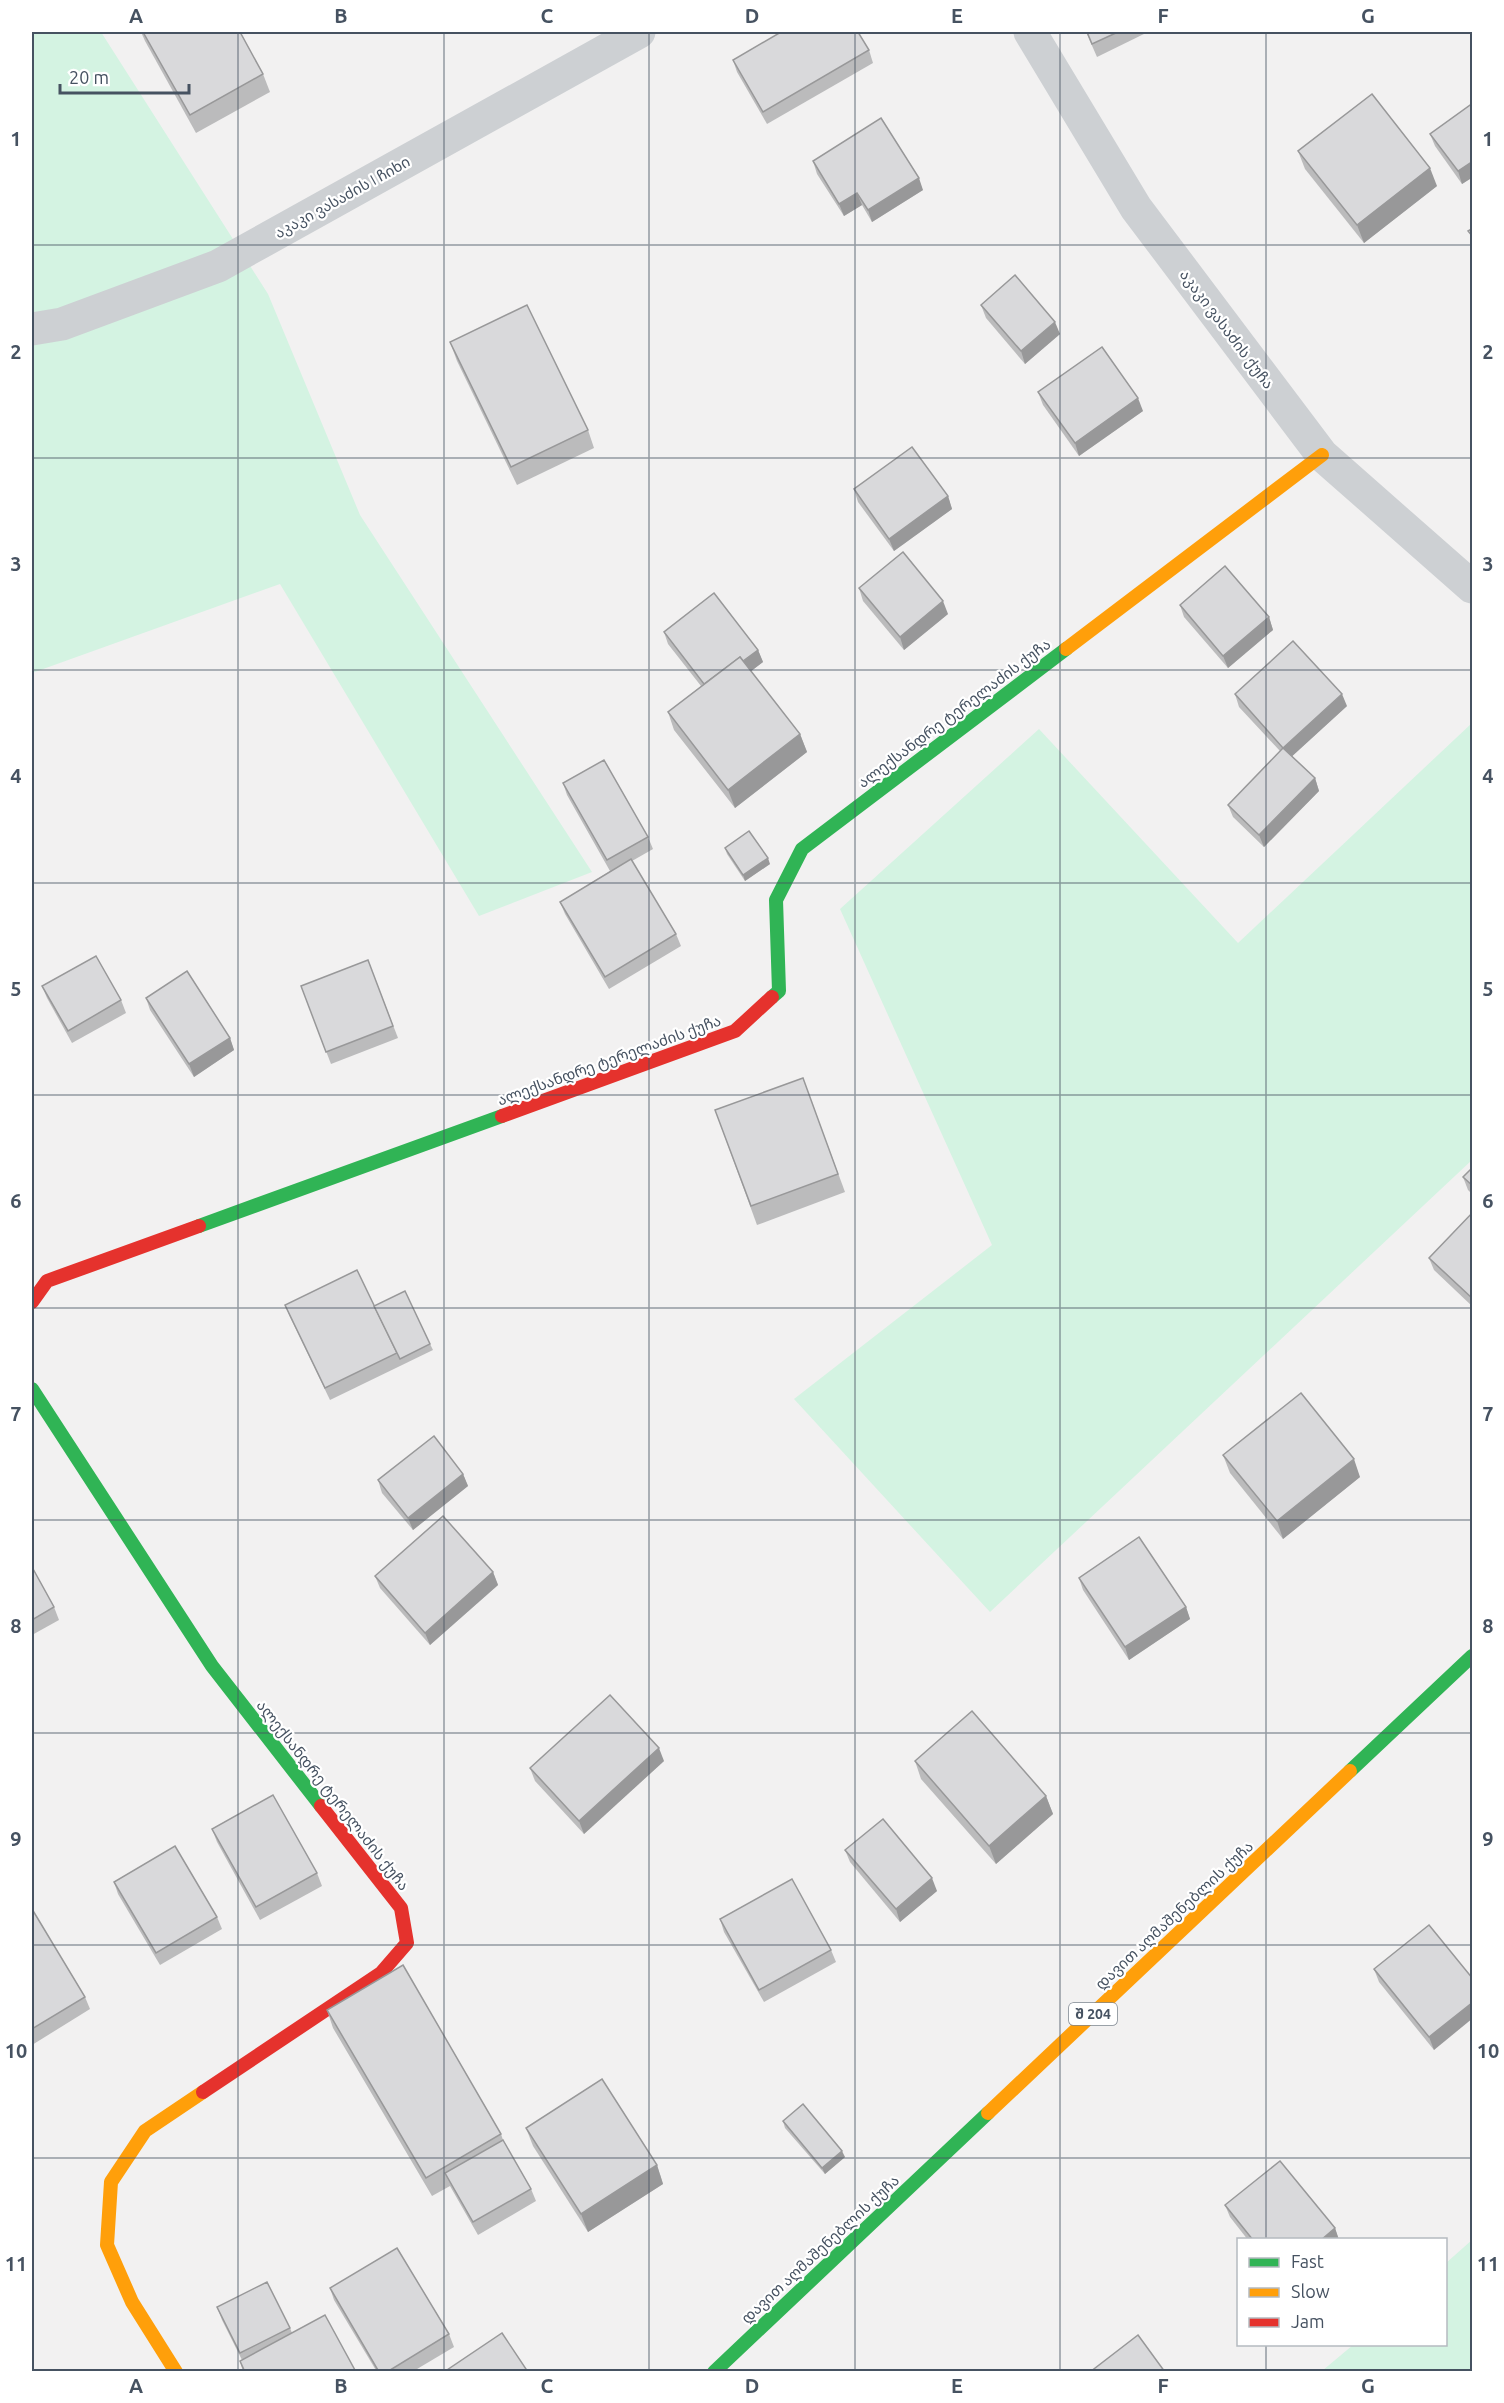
<svg xmlns="http://www.w3.org/2000/svg" width="1504" height="2403" font-family="Ubuntu,'Noto Sans Georgian',sans-serif">
<style>
.green{fill:#d4f3e2}
.lines{fill:none;stroke-linecap:round;stroke-linejoin:round}
.street{stroke:#cdd0d3;stroke-width:33}
.fast{stroke:#30b455;stroke-width:14}
.slow{stroke:#ff9f0a;stroke-width:14}
.jam{stroke:#e5322d;stroke-width:14}
.wall{fill:#bbbbbc}
.shaded-wall{fill:#989899}
.building{fill:#d9d9db;stroke:#989899;stroke-width:1.5}
.grid{fill:none;stroke:#465261;stroke-width:1.5;stroke-opacity:0.55}
.labels{text-anchor:middle;dominant-baseline:central;stroke-width:4.5;stroke-linejoin:round;paint-order:stroke}
.shield{fill:#fff;stroke:#7e8690;stroke-width:1.5}
.shield-label{font-size:14px;font-weight:bold;fill:#465261}
.street-label{font-size:15px;fill:#465261;stroke:#fff}
.neatline{fill:none;stroke:#465261;stroke-width:2}
.grid-label{font-size:20px;text-anchor:middle;font-weight:bold;fill:#465261}
</style>
<rect width="100%" height="100%" fill="#f2f1f1"/>
<g class="green">
<path d="M32 32H101L268 294 360 515 592 872 479 916 280 584 32 673Z"/>
<path d="M1472 723V1160L990 1612 794 1399 992 1245 840 909 1039 729 1238 943Z"/>
<path d="M1472 2240V2371H1322L1353 2345 1446 2344V2263Z"/>
</g>
<g class="lines">
<g class="street">
<path d="M1030 32 1136 208 1322 455 1472 587"/>
<path d="M32 329 62 324 218 266 639 32"/>
</g>
<g class="fast">
<path d="M772 997 779 991 776 900 802 849 1066 649"/>
<path d="M199 1226 502 1116"/>
<path d="M32 1389 212 1666 321 1806"/>
<path d="M1350 1771 1472 1656"/>
<path d="M714 2372 988 2113"/>
</g>
<g class="slow">
<path d="M1066 649 1322 455"/>
<path d="M988 2113 1350 1771"/>
<path d="M176 2372 132 2302 107 2245 111 2182 145 2131 203 2092"/>
</g>
<g class="jam">
<path d="M502 1116 735 1031 772 997"/>
<path d="M32 1302 47 1281 199 1226"/>
<path d="M203 2092 381 1973 407 1943 401 1908 321 1806"/>
</g>
</g>
<g class="wall">
<path d="M141 32H240L263 74 270 92 196 133 145 41Z"/>
<path d="M1086 32H1148L1097 57Z"/>
<path d="M869 50 873 63 767 124 737 72 733 60Z"/>
<path d="M1473 103V177L1462 184 1435 146 1430 134Z"/>
<path d="M1298 151 1437 186 1364 243 1305 169Z"/>
<path d="M813 161 923 190 872 222 862 205 844 216 817 174Z"/>
<path d="M981 305 1060 334 1025 364 986 318Z"/>
<path d="M450 342 588 430 594 448 517 485 457 361Z"/>
<path d="M1038 392 1143 411 1079 456 1043 405Z"/>
<path d="M854 489 948 496 952 509 894 551 858 502Z"/>
<path d="M859 588 948 614 904 650 863 601Z"/>
<path d="M1180 605 1269 617 1273 630 1228 668 1184 617Z"/>
<path d="M664 632 758 650 763 662 751 671 800 734 807 752 735 808 674 730 668 712 701 686 668 644Z"/>
<path d="M1235 694 1347 706 1292 756 1315 778 1319 791 1264 847 1233 817 1228 805 1280 751 1239 707Z"/>
<path d="M563 783 648 837 653 849 632 861 676 934 681 946 609 989 565 914 560 902 610 871 567 795Z"/>
<path d="M725 848 770 864 745 881 727 854Z"/>
<path d="M368 960 398 1038 331 1064 301 986Z"/>
<path d="M42 986 121 1000 126 1013 72 1043 47 998Z"/>
<path d="M146 998 230 1038 234 1050 194 1077 150 1010Z"/>
<path d="M803 1078 845 1192 757 1225 715 1110Z"/>
<path d="M1473 1167V1195L1468 1190 1463 1177Z"/>
<path d="M1473 1212V1307L1434 1270 1429 1258Z"/>
<path d="M285 1305 374 1306 430 1344 433 1350 330 1400 290 1317Z"/>
<path d="M1223 1455 1360 1477 1283 1539 1230 1473Z"/>
<path d="M463 1474 468 1486 413 1530 382 1493 378 1480Z"/>
<path d="M32 1567 54 1607 59 1620 32 1635Z"/>
<path d="M493 1572 498 1585 430 1645 380 1588 375 1576Z"/>
<path d="M1079 1578 1186 1607 1190 1619 1129 1660 1083 1590Z"/>
<path d="M664 1761 584 1834 535 1781 530 1768Z"/>
<path d="M915 1761 1046 1796 1053 1814 996 1864 921 1779Z"/>
<path d="M212 1829 317 1873 322 1886 260 1920 217 1842Z"/>
<path d="M845 1850 937 1891 900 1922 850 1862Z"/>
<path d="M114 1882 217 1917 222 1929 160 1965 118 1894Z"/>
<path d="M32 1909 85 1997 90 2009 32 2045Z"/>
<path d="M720 1919 831 1950 836 1962 764 2002 724 1932Z"/>
<path d="M1374 1969 1473 1979 1434 2050 1379 1982Z"/>
<path d="M327 2010 501 2134 503 2140 531 2189 536 2201 478 2235 450 2186 432 2196 333 2028Z"/>
<path d="M783 2121 845 2157 825 2174 785 2128Z"/>
<path d="M526 2128 657 2165 663 2184 588 2232 533 2146Z"/>
<path d="M1225 2205 1335 2228 1339 2240H1248L1230 2217Z"/>
<path d="M330 2288 449 2334 454 2347 412 2372H377L334 2300Z"/>
<path d="M217 2307 290 2328 292 2333 356 2372H243L240 2361 242 2360 222 2320Z"/>
</g>
<g class="shaded-wall">
<path d="M1473 161V177L1462 184 1458 171Z"/>
<path d="M1430 168 1437 186 1364 243 1357 225Z"/>
<path d="M919 178 923 190 872 222 868 210Z"/>
<path d="M857 193 862 205 844 216 839 204Z"/>
<path d="M1055 322 1060 334 1025 364 1021 351Z"/>
<path d="M1138 398 1143 411 1079 456 1075 443Z"/>
<path d="M948 496 952 509 894 551 889 539Z"/>
<path d="M943 601 948 614 904 650 900 637Z"/>
<path d="M1269 617 1273 630 1228 668 1223 656Z"/>
<path d="M758 650 763 662 712 701 708 689Z"/>
<path d="M1342 694 1347 706 1288 760 1283 748Z"/>
<path d="M800 734 807 752 735 808 728 790Z"/>
<path d="M1315 778 1319 791 1264 847 1259 835Z"/>
<path d="M768 858 770 864 745 881 743 875Z"/>
<path d="M230 1038 234 1050 194 1077 189 1064Z"/>
<path d="M1354 1459 1360 1477 1283 1539 1277 1521Z"/>
<path d="M463 1474 468 1486 413 1530 408 1518Z"/>
<path d="M493 1572 498 1585 430 1645 425 1633Z"/>
<path d="M1186 1607 1190 1619 1129 1660 1125 1647Z"/>
<path d="M659 1748 664 1761 584 1834 579 1821Z"/>
<path d="M1046 1796 1053 1814 996 1864 989 1846Z"/>
<path d="M932 1878 937 1891 900 1922 896 1909Z"/>
<path d="M1473 2002V2018L1434 2050 1429 2037Z"/>
<path d="M842 2151 845 2157 825 2174 822 2168Z"/>
<path d="M657 2165 663 2184 588 2232 581 2214Z"/>
<path d="M1335 2228 1339 2240H1321Z"/>
</g>
<g class="building">
<path d="M143 32H240L263 74 190 115Z"/>
<path d="M781 32H858L869 50 763 112 733 60Z"/>
<path d="M1087 32H1118L1092 44Z"/>
<path d="M1372 94 1430 168 1357 225 1298 151Z"/>
<path d="M1473 103V161L1458 171 1430 134Z"/>
<path d="M881 118 919 178 868 210 857 193 839 204 813 161Z"/>
<path d="M1473 228V237L1468 231Z"/>
<path d="M1015 275 1055 322 1021 351 981 305Z"/>
<path d="M527 305 588 430 511 467 450 342Z"/>
<path d="M1102 347 1138 398 1075 443 1038 392Z"/>
<path d="M912 447 948 496 889 539 854 489Z"/>
<path d="M903 552 943 601 900 637 859 588Z"/>
<path d="M1225 566 1269 617 1223 656 1180 605Z"/>
<path d="M714 593 758 650 743 661 740 657 704 684 664 632Z"/>
<path d="M1293 641 1342 694 1283 748 1235 694Z"/>
<path d="M740 657 800 734 728 790 668 712Z"/>
<path d="M1283 748 1315 778 1259 835 1228 805Z"/>
<path d="M604 760 648 837 607 860 563 783Z"/>
<path d="M749 831 768 858 743 875 725 848Z"/>
<path d="M631 859 676 934 605 977 560 902Z"/>
<path d="M96 956 121 1000 68 1031 42 986Z"/>
<path d="M368 960 393 1026 326 1052 301 986Z"/>
<path d="M187 971 230 1038 189 1064 146 998Z"/>
<path d="M803 1078 838 1174 751 1206 715 1110Z"/>
<path d="M1473 1167V1186L1463 1177Z"/>
<path d="M1473 1212V1299L1429 1258Z"/>
<path d="M357 1270 397 1353 325 1388 285 1305Z"/>
<path d="M405 1291 430 1344 400 1359 374 1306Z"/>
<path d="M1301 1393 1354 1459 1277 1521 1223 1455Z"/>
<path d="M434 1436 463 1474 408 1518 378 1480Z"/>
<path d="M443 1516 493 1572 425 1633 375 1576Z"/>
<path d="M1139 1537 1186 1607 1125 1647 1079 1578Z"/>
<path d="M32 1567 54 1607 32 1620Z"/>
<path d="M610 1695 659 1748 579 1821 530 1768Z"/>
<path d="M972 1711 1046 1796 989 1846 915 1761Z"/>
<path d="M273 1795 317 1873 256 1907 212 1829Z"/>
<path d="M883 1819 932 1878 896 1909 845 1850Z"/>
<path d="M175 1846 217 1917 156 1953 114 1882Z"/>
<path d="M792 1879 831 1950 759 1990 720 1919Z"/>
<path d="M32 1909 85 1997 32 2029Z"/>
<path d="M1429 1925 1473 1979V2002L1429 2037 1374 1969Z"/>
<path d="M403 1965 501 2134 426 2178 327 2010Z"/>
<path d="M602 2079 657 2165 581 2214 526 2128Z"/>
<path d="M803 2104 842 2151 822 2168 783 2121Z"/>
<path d="M503 2140 531 2189 473 2222 445 2173Z"/>
<path d="M1280 2161 1335 2228 1321 2240H1253L1225 2205Z"/>
<path d="M397 2248 449 2334 387 2372H379L330 2288Z"/>
<path d="M267 2282 290 2328 240 2353 217 2307Z"/>
<path d="M325 2315 356 2372H245L240 2361Z"/>
<path d="M502 2333 528 2372H444Z"/>
<path d="M1138 2335 1165 2372H1090Z"/>
</g>
<path class="grid" d="M238 32V2372M444 32V2372M649 32V2372M855 32V2372M1060 32V2372M1266 32V2240M32 245H1472M32 458H1472M32 670H1472M32 883H1472M32 1095H1472M32 1308H1472M32 1520H1472M32 1733H1472M32 1945H1472M32 2158H1472M1266 2344V2372"/>
<g class="labels">
<rect class="shield" x="1069" y="2003" width="48" height="22" rx="4.5"/>
<g class="shield-label">
<text x="1093" y="2014">შ 204</text>
</g>
<g class="street-label">
<text transform="translate(342 197) rotate(-29)">აკაკი ვასაძის I ჩიხი</text>
<text transform="translate(1227 329) rotate(53)">აკაკი ვასაძის ქუჩა</text>
<text transform="translate(954 713) rotate(-37)">ალექსანდრე ტერელაძის ქუჩა</text>
<text transform="translate(609 1060) rotate(-20)">ალექსანდრე ტერელაძის ქუჩა</text>
<text transform="translate(333 1795) rotate(52)">ალექსანდრე ტერელაძის ქუჩა</text>
<text transform="translate(1174 1915) rotate(-43)">დავით აღმაშენებლის ქუჩა</text>
<text transform="translate(820 2249) rotate(-43)">დავით აღმაშენებლის ქუჩა</text>
</g>
</g>
<rect width="1504" height="2403" fill="none" stroke="#ffffff" stroke-width="66"/>
<rect x="1237" y="2238" width="210" height="108" fill="#ffffff" stroke="#b5bac0" stroke-width="1.5"/>
<rect x="1249" y="2258" width="30" height="9" fill="#30b455" stroke="#b5bac0" stroke-width="1.5"/>
<text x="1291" y="2268" font-size="18" fill="#465261">Fast</text>
<rect x="1249" y="2288" width="30" height="9" fill="#ff9f0a" stroke="#b5bac0" stroke-width="1.5"/>
<text x="1291" y="2298" font-size="18" fill="#465261">Slow</text>
<rect x="1249" y="2318" width="30" height="9" fill="#e5322d" stroke="#b5bac0" stroke-width="1.5"/>
<text x="1291" y="2328" font-size="18" fill="#465261">Jam</text>
<path d="M60 84v9h129v-9" fill="none" stroke="#465261" stroke-width="3"/>
<text x="69" y="84" font-size="18" fill="#465261" stroke="#ffffff" stroke-width="4.5" paint-order="stroke">20 m</text>
<rect x="33" y="33" width="1438" height="2337" class="neatline"/>
<g class="grid-label">
<text x="136" y="23">A</text>
<text x="341" y="23">B</text>
<text x="547" y="23">C</text>
<text x="752" y="23">D</text>
<text x="957" y="23">E</text>
<text x="1163" y="23">F</text>
<text x="1368" y="23">G</text>
<text x="16" y="146">1</text>
<text x="1488" y="146">1</text>
<text x="16" y="359">2</text>
<text x="1488" y="359">2</text>
<text x="16" y="571">3</text>
<text x="1488" y="571">3</text>
<text x="16" y="783">4</text>
<text x="1488" y="783">4</text>
<text x="16" y="996">5</text>
<text x="1488" y="996">5</text>
<text x="16" y="1208">6</text>
<text x="1488" y="1208">6</text>
<text x="16" y="1421">7</text>
<text x="1488" y="1421">7</text>
<text x="16" y="1633">8</text>
<text x="1488" y="1633">8</text>
<text x="16" y="1846">9</text>
<text x="1488" y="1846">9</text>
<text x="16" y="2058">10</text>
<text x="1488" y="2058">10</text>
<text x="16" y="2271">11</text>
<text x="1488" y="2271">11</text>
<text x="136" y="2393">A</text>
<text x="341" y="2393">B</text>
<text x="547" y="2393">C</text>
<text x="752" y="2393">D</text>
<text x="957" y="2393">E</text>
<text x="1163" y="2393">F</text>
<text x="1368" y="2393">G</text>
</g>
</svg>
